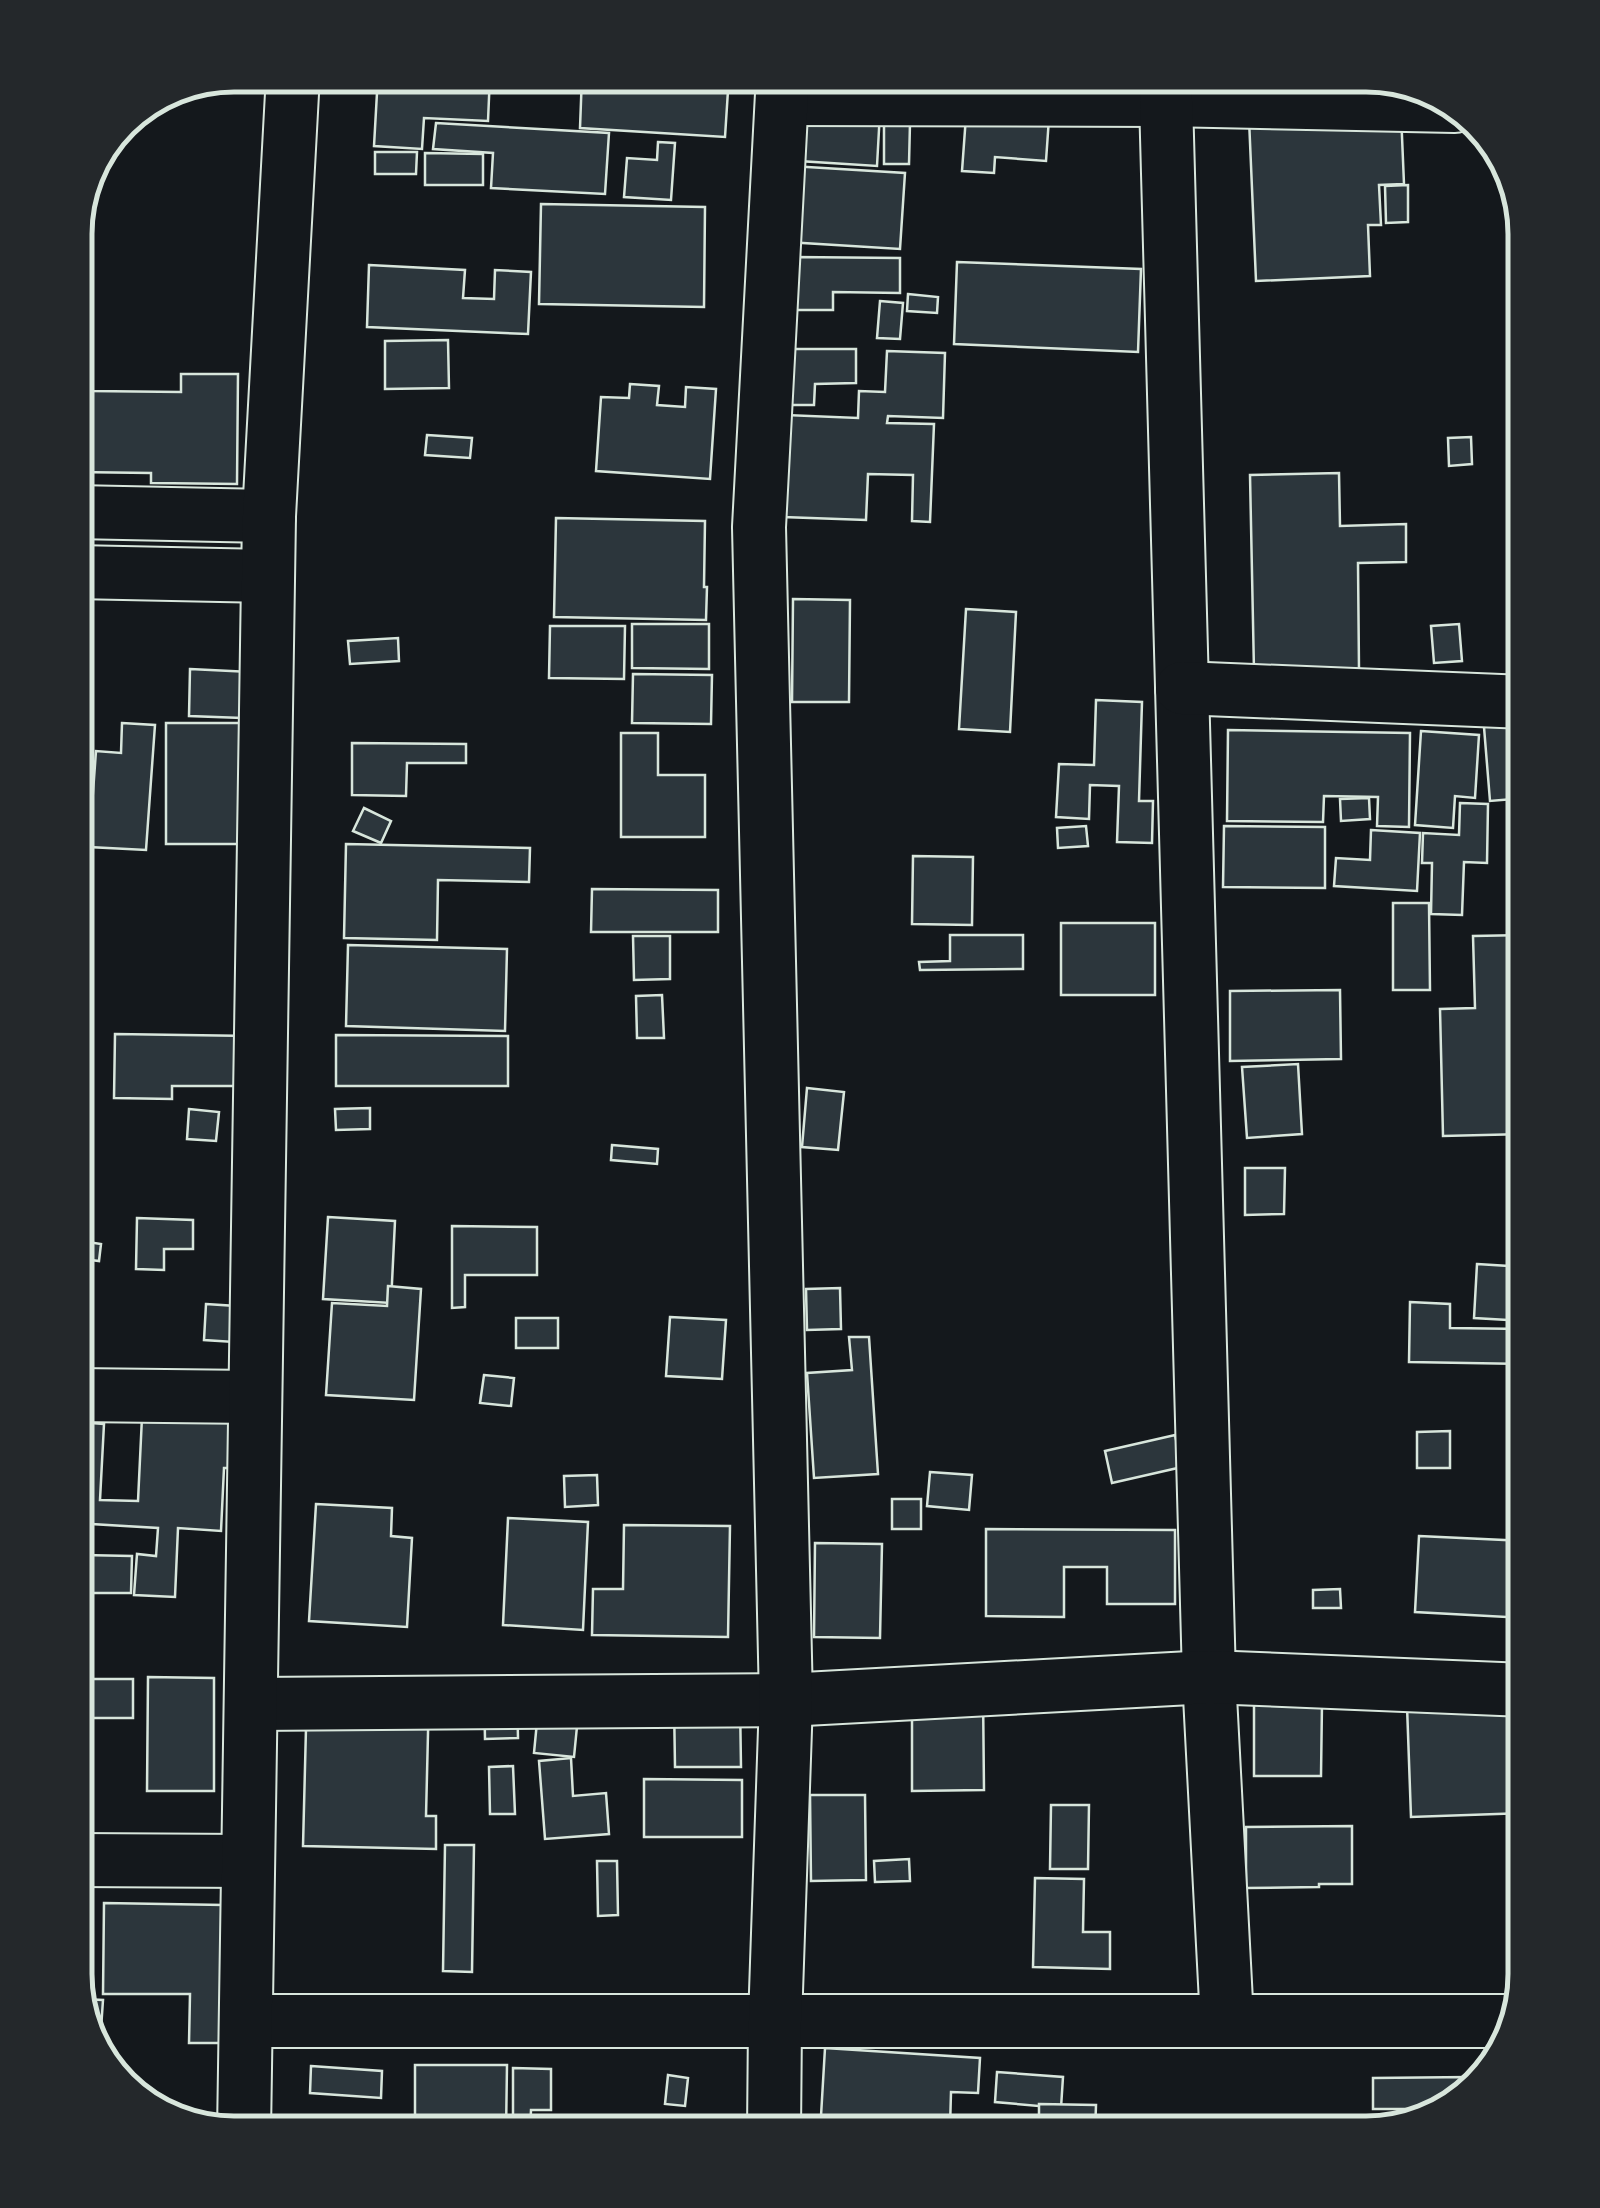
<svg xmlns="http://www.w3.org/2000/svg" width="1600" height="2208" font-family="'Nunito Sans',sans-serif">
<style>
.building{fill:#2c363c;stroke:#d8e6dc;stroke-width:2.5}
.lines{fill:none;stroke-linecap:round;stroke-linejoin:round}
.minor-casing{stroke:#d8e6dc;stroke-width:56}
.minor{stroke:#14181c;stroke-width:52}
.rim{fill:none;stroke:#d8e6dc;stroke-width:5}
</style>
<rect width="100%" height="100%" fill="#14181c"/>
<g class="building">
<path d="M378 75H490L488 121 424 118 422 149 374 146Z"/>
<path d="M582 75H729L725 137 580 128Z"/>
<path d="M804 75H882L877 166 799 161Z"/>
<path d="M969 75H1052L1046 161 995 157 994 173 962 171Z"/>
<path d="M1400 89 1404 184 1379 185 1381 225H1368L1370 276 1256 281 1248 96Z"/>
<path d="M436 123 609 133 605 194 491 188 493 153 433 149Z"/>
<path d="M884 123H910L909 164H884Z"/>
<path d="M658 142 675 143 671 200 624 197 627 158 657 160Z"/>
<path d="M375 152H417L416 174H375Z"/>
<path d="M425 153 483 154V185H425Z"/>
<path d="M791 166 905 173 900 249 787 242Z"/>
<path d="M1408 185V222L1386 223 1385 186Z"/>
<path d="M541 204 705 207 704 307 539 304Z"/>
<path d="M794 257 900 258V293L833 292V310H794Z"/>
<path d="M957 262 1141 269 1138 352 954 344Z"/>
<path d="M369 265 465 270 463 298 494 299 495 270 531 272 528 334 367 327Z"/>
<path d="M908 294 938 297 937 313 907 311Z"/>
<path d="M880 301 903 303 900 339 877 338Z"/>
<path d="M448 340 449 388 385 389V341Z"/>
<path d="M783 349H856V383L815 384 814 405H783Z"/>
<path d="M887 351 945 353 943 418 888 416 887 423 934 424 930 522 912 521 913 475 868 474 866 520 783 517 786 415 858 418 859 391 885 392Z"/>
<path d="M75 370H91V391L181 392V374H238L237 484 151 483V473L75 472Z"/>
<path d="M630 384 659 386 657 405 685 407 686 387 716 389 710 479 596 471 601 397 629 398Z"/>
<path d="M427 435 472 438 470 458 425 455Z"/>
<path d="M1471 437 1472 464 1449 466 1448 438Z"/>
<path d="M1339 473 1340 526 1406 524V562L1358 563 1359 669 1254 671 1250 475Z"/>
<path d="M556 518 705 521 704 587H707L706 620 554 617Z"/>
<path d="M793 599 850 600 849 702H792Z"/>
<path d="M966 609 1016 612 1010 732 959 729Z"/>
<path d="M632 624H709V669L632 668Z"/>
<path d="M1459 624 1462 661 1434 663 1431 626Z"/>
<path d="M550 626H625L624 679 549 678Z"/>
<path d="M398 638 399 661 350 664 348 641Z"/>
<path d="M190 669 272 673 269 719 189 716Z"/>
<path d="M633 674 712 675 711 724 632 723Z"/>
<path d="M1096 700 1142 702 1139 801H1153L1152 843 1117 842 1119 786 1090 785 1089 819 1056 817 1059 764 1094 765Z"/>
<path d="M122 723 155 725 146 850 89 847 96 751 121 753Z"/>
<rect x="166" y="723" width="98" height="121"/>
<path d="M1525 723V798L1490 801 1484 727Z"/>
<path d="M1228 730 1410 733 1409 827 1377 826 1378 797 1324 796 1323 822 1227 821Z"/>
<path d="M1421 731 1479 735 1475 798 1455 796 1453 828 1415 825Z"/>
<path d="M621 733H658V775H705V837H621Z"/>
<path d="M352 743 466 744V763H407L406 796 352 795Z"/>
<path d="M1369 798 1370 819 1341 821 1340 799Z"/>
<path d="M1460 803 1488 804 1487 863 1464 862 1462 915 1431 914 1432 863H1422L1423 833 1459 835Z"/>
<path d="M364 808 391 821 381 843 353 831Z"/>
<path d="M1086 826 1088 846 1058 848 1057 828Z"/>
<path d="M1224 826 1325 827V888L1223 887Z"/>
<path d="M1371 830 1420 833 1417 891 1334 886 1336 858 1370 860Z"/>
<path d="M346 844 530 848 529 882 438 880 437 940 344 938Z"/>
<path d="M913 856 973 857 972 925 912 924Z"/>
<path d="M592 889 718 890V932H591Z"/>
<path d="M1393 903H1429L1430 990H1393Z"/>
<rect x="1061" y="923" width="94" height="72"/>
<path d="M950 935H1023V969L920 970 919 962 950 961Z"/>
<path d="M1525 935V1134L1443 1136 1440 1009 1475 1008 1473 936Z"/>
<path d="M633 936H670V979L634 980Z"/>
<path d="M348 945 507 949 505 1031 346 1026Z"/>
<path d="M1340 990 1341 1059 1230 1061V991Z"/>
<path d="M662 995 664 1038H637L636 996Z"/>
<path d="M115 1034 252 1036 251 1086H172V1099L114 1098Z"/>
<path d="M336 1035 508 1036V1086H336Z"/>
<path d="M1298 1064 1302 1134 1247 1138 1242 1067Z"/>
<path d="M807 1088 844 1092 838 1150 802 1147Z"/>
<path d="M370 1108V1129L336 1130 335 1109Z"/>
<path d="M189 1109 219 1112 216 1141 187 1139Z"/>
<path d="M612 1145 658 1149 657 1164 611 1160Z"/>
<path d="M1245 1168H1285L1284 1214 1245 1215Z"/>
<path d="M328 1217 395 1221 391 1303 323 1299Z"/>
<path d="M137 1218 193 1220V1249H164V1270L136 1269Z"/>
<path d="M452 1226 537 1227V1275H465V1307L452 1308Z"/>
<path d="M75 1240 101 1244 99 1261 75 1258Z"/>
<path d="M1477 1264 1525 1267V1321L1474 1318Z"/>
<path d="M388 1286 421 1289 414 1400 326 1395 332 1303 387 1306Z"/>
<path d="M840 1288 841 1329 807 1330 806 1289Z"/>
<path d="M1410 1302 1450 1304V1328L1525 1329V1364L1409 1362Z"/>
<path d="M206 1304 236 1306 234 1342 204 1340Z"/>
<path d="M670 1317 726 1320 722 1379 666 1376Z"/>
<rect x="516" y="1318" width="42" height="30"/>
<path d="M849 1337H869L878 1474 814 1478 807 1373 852 1370Z"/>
<path d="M484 1375 514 1378 511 1406 480 1403Z"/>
<path d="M142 1417 233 1422 231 1468H224L221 1531 178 1528 175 1597 134 1595 137 1554 156 1556 158 1528 75 1523 78 1422 104 1424 100 1500 138 1501Z"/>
<path d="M1450 1431V1468H1417V1432Z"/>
<path d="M1175 1435 1182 1467 1112 1483 1105 1451Z"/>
<path d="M930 1472 972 1475 969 1510 927 1506Z"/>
<path d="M597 1475 598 1505 565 1507 564 1476Z"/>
<rect x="892" y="1499" width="29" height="30"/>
<path d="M316 1504 392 1508 391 1536 412 1538 407 1627 309 1621Z"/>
<path d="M508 1518 588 1522 583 1630 503 1625Z"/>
<path d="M624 1525 730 1526 728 1637 592 1635 593 1589H623Z"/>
<path d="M986 1529 1175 1530V1604H1107V1567H1064V1617L986 1616Z"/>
<path d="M1419 1536 1525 1541V1618L1415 1612Z"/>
<path d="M815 1543 882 1544 880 1638 814 1637Z"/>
<path d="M82 1555 132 1556 131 1593H81Z"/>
<path d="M1340 1589 1341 1608H1313V1590Z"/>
<path d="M1511 1674 1516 1790H1525V1813L1411 1817 1406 1678Z"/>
<path d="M148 1677 214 1678V1791H147Z"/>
<path d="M75 1679H133V1718H92V1752L75 1751Z"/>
<path d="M307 1689 429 1692 426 1816H436V1849L303 1846Z"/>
<path d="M484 1691H517L518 1738 485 1739Z"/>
<path d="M912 1692H983L984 1790 912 1791Z"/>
<path d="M539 1701 579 1706 574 1757 534 1753Z"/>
<path d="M740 1702 741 1767H675L674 1703Z"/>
<path d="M1254 1703H1322L1321 1776H1254Z"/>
<path d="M571 1758 573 1796 606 1793 609 1834 545 1839 539 1761Z"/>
<path d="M513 1766 515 1814H490L489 1767Z"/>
<path d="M644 1779 742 1780V1837H644Z"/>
<path d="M810 1795H865L866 1880 811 1881Z"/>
<path d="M1051 1805H1089L1088 1869H1050Z"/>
<path d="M1352 1826V1884H1319V1887L1246 1888V1827Z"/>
<path d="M445 1845H474L472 1972 443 1971Z"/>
<path d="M909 1859 910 1881 875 1882 874 1861Z"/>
<path d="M597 1861H617L618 1915 598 1916Z"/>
<path d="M1035 1878 1084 1879 1083 1932H1110V1969L1033 1967Z"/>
<path d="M104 1903 224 1905 222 2043H189L190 1994H103Z"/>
<rect x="75" y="1911" width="11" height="59"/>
<path d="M82 1999 103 2000 100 2044H94Z"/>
<path d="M825 2048 980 2058 978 2093 951 2092 950 2128 904 2126V2133H820Z"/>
<path d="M415 2065H507L506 2133H415Z"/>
<path d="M311 2066 382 2071 381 2098 310 2093Z"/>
<path d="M513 2068 551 2069V2110H531L530 2133H513Z"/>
<path d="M997 2072 1063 2077 1061 2108 995 2102Z"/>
<path d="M668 2075 688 2078 685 2106 665 2104Z"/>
<path d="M1469 2077V2088L1446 2111 1432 2115V2109H1373V2078Z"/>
<path d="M1039 2104 1096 2105 1095 2133H1039Z"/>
<path d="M747 2116 748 2133H717L716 2120Z"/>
<path d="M1377 2119 1378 2130 1367 2133H1325L1324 2123Z"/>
</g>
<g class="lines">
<g class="minor-casing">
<g id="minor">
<path d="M783 99 1166 100 1455 106"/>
<path d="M1166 100 1209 1677 1227 2021"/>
<path d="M75 512 269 516"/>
<path d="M75 572 268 576"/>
<path d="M1182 688 1525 702"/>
<path d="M75 1395 255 1397"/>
<path d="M251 1704 786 1700 1209 1677 1525 1690"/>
<path d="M75 1860 248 1861"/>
<path d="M246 2021H1513"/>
<path d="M244 2133 269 516 293 75"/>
<path d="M774 2133 775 2021 786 1700 759 527 783 75"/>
</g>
</g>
<use href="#minor" class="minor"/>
</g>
<path d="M0 0H1600V2208H0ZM234 92H1366A142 142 0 0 1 1508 234V1974A142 142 0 0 1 1366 2116H234A142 142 0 0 1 92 1974V234A142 142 0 0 1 234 92Z" fill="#24282b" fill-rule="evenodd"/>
<path class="rim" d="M234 92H1366A142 142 0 0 1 1508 234V1974A142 142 0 0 1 1366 2116H234A142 142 0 0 1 92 1974V234A142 142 0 0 1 234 92Z"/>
</svg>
